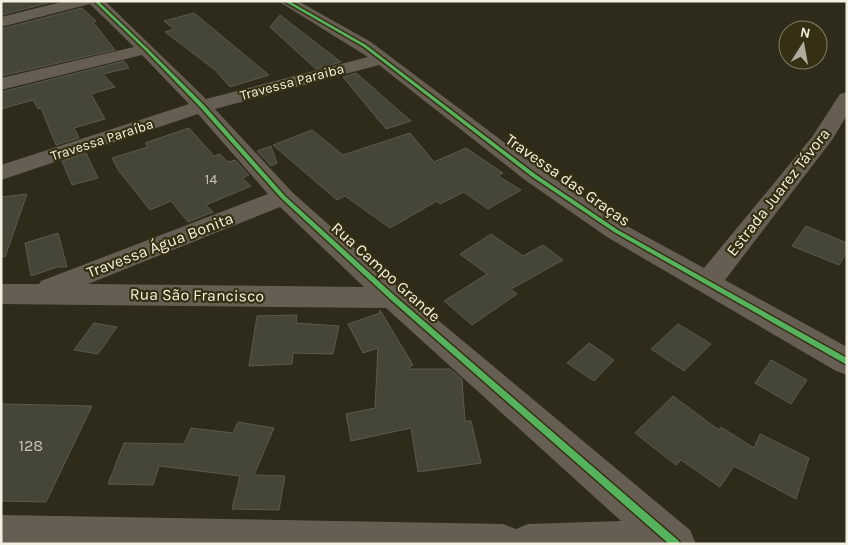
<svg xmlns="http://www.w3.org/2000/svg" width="848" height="545" font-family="Karla,sans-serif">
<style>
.building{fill:#464638;stroke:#5a5a4d}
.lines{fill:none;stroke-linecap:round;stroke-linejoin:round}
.minor{fill:#665e53;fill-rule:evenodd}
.cycleway-casing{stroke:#372f13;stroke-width:3}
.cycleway{fill:#56b35d;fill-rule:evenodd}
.labels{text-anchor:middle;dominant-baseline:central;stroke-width:4.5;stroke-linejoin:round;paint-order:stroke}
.far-street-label{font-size:14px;fill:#f5f1e0;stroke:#372f13}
.number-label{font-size:14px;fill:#c9c6b6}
.street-label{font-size:16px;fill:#f5f1e0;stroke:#372f13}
.near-number-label{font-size:16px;fill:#c9c6b6}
</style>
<rect width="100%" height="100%" fill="#2f2b1b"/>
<g class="building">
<path d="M1 1H56L1 15Z"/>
<path d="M82 8 96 21 93 22 115 50 1 76V29Z"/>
<path d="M194 13 269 75 230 87 215 70 165 32 174 29 164 21Z"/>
<path d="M280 15 341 62 316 69 270 27Z"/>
<path d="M124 61 129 68 103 74 115 87 91 94 105 119 74 128 79 138 56 145 41 108 38 109 33 100 1 109V92Z"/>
<path d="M356 73 411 121 386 129 343 77Z"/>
<path d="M189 128 214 156 220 154 228 162 235 160 249 175 242 178 251 186 206 205 213 212 188 222 171 201 150 210 119 171 112 158 148 147 145 143Z"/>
<path d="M312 130 343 155 410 133 434 162 466 148 503 173 498 176 521 190 488 209 464 192 440 204 437 201 390 228 345 196 337 200 273 145Z"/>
<path d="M271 146 277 163 271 166 257 151Z"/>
<path d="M86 153 98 178 72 185 62 161Z"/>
<path d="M27 194 5 257 1 256V197Z"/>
<path d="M806 226 847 243V252L839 265 792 246Z"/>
<path d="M58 233 67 267H57L31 276 25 243Z"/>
<path d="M491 234 523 256 543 245 563 260 511 289 517 294 472 325 444 301 487 274 460 254Z"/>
<path d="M380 310 413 365 407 369H450L462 379 465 421H471L481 463 418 472 411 428 351 441 346 414 375 408 378 348 363 353 348 324 380 313Z"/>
<path d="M297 315 296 323 339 326 333 354 293 353 292 364 249 366 257 316Z"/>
<path d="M94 323 117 327 98 354 74 350Z"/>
<path d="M678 324 711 344 684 371 651 349Z"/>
<path d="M589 343 614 360 594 381 567 363Z"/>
<path d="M771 360 807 380 791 404 755 383Z"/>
<path d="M673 396 719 430 721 427 754 448 760 434 809 458 796 499 734 466 720 487 681 460 676 465 635 433Z"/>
<path d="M1 404 92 406 46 502 1 501Z"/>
<path d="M238 422 274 428 254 475 285 476 279 510 232 509 240 476 159 466 153 485 108 484 124 443 184 444 191 428 233 433Z"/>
</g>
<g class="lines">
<path class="minor" d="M65 1H105L206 99 368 57 278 1H298L371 42 541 170 625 225 704 268 812 137 840 94 847 92V115L832 140 725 280 847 347V375L836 371 607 237 525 180 379 65 215 109 292 192 403 291 690 530 696 544H1V515L503 524 516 529 528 524 621 521 386 308 1 304V284H39L41 281 268 194 198 114 1 180V165L189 104 142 55 1 90V78L134 47 90 4 1 27V17ZM280 207 364 287 88 284Z"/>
<g class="cycleway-casing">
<g id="cycleway">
<path d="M94 1H98L147 48 204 105 285 196 395 296 679 541 680 544H669L391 300 281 198 200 107 145 50Z"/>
<path d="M284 1H289L366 45 535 174 618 230 847 358V365L614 232 531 176 364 47Z"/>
</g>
</g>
<use href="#cycleway" class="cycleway"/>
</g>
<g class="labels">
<g class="far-street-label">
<text transform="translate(292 82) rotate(-15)">Travessa Paraiba</text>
<text transform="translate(102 140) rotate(-18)">Travessa Paraíba</text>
</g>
<g class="number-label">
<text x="211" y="179">14</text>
</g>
<g class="street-label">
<text transform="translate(568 180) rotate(35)">Travessa das Graças</text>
<text transform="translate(778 192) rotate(-52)">Estrada Juarez Távora</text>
<text transform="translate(160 245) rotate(-21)">Travessa Água Bonita</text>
<text transform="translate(386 272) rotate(42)">Rua Campo Grande</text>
<text transform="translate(197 295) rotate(1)">Rua São Francisco</text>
</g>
<g class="near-number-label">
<text x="31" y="445">128</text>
</g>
</g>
<rect width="848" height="545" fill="none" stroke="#f5f1e0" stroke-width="5"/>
<g transform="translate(803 45) rotate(11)"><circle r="24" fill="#372f13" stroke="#837d65"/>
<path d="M0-4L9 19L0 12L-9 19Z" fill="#b0ac9b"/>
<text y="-8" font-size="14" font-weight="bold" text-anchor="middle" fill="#f5f1e0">N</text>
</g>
</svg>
